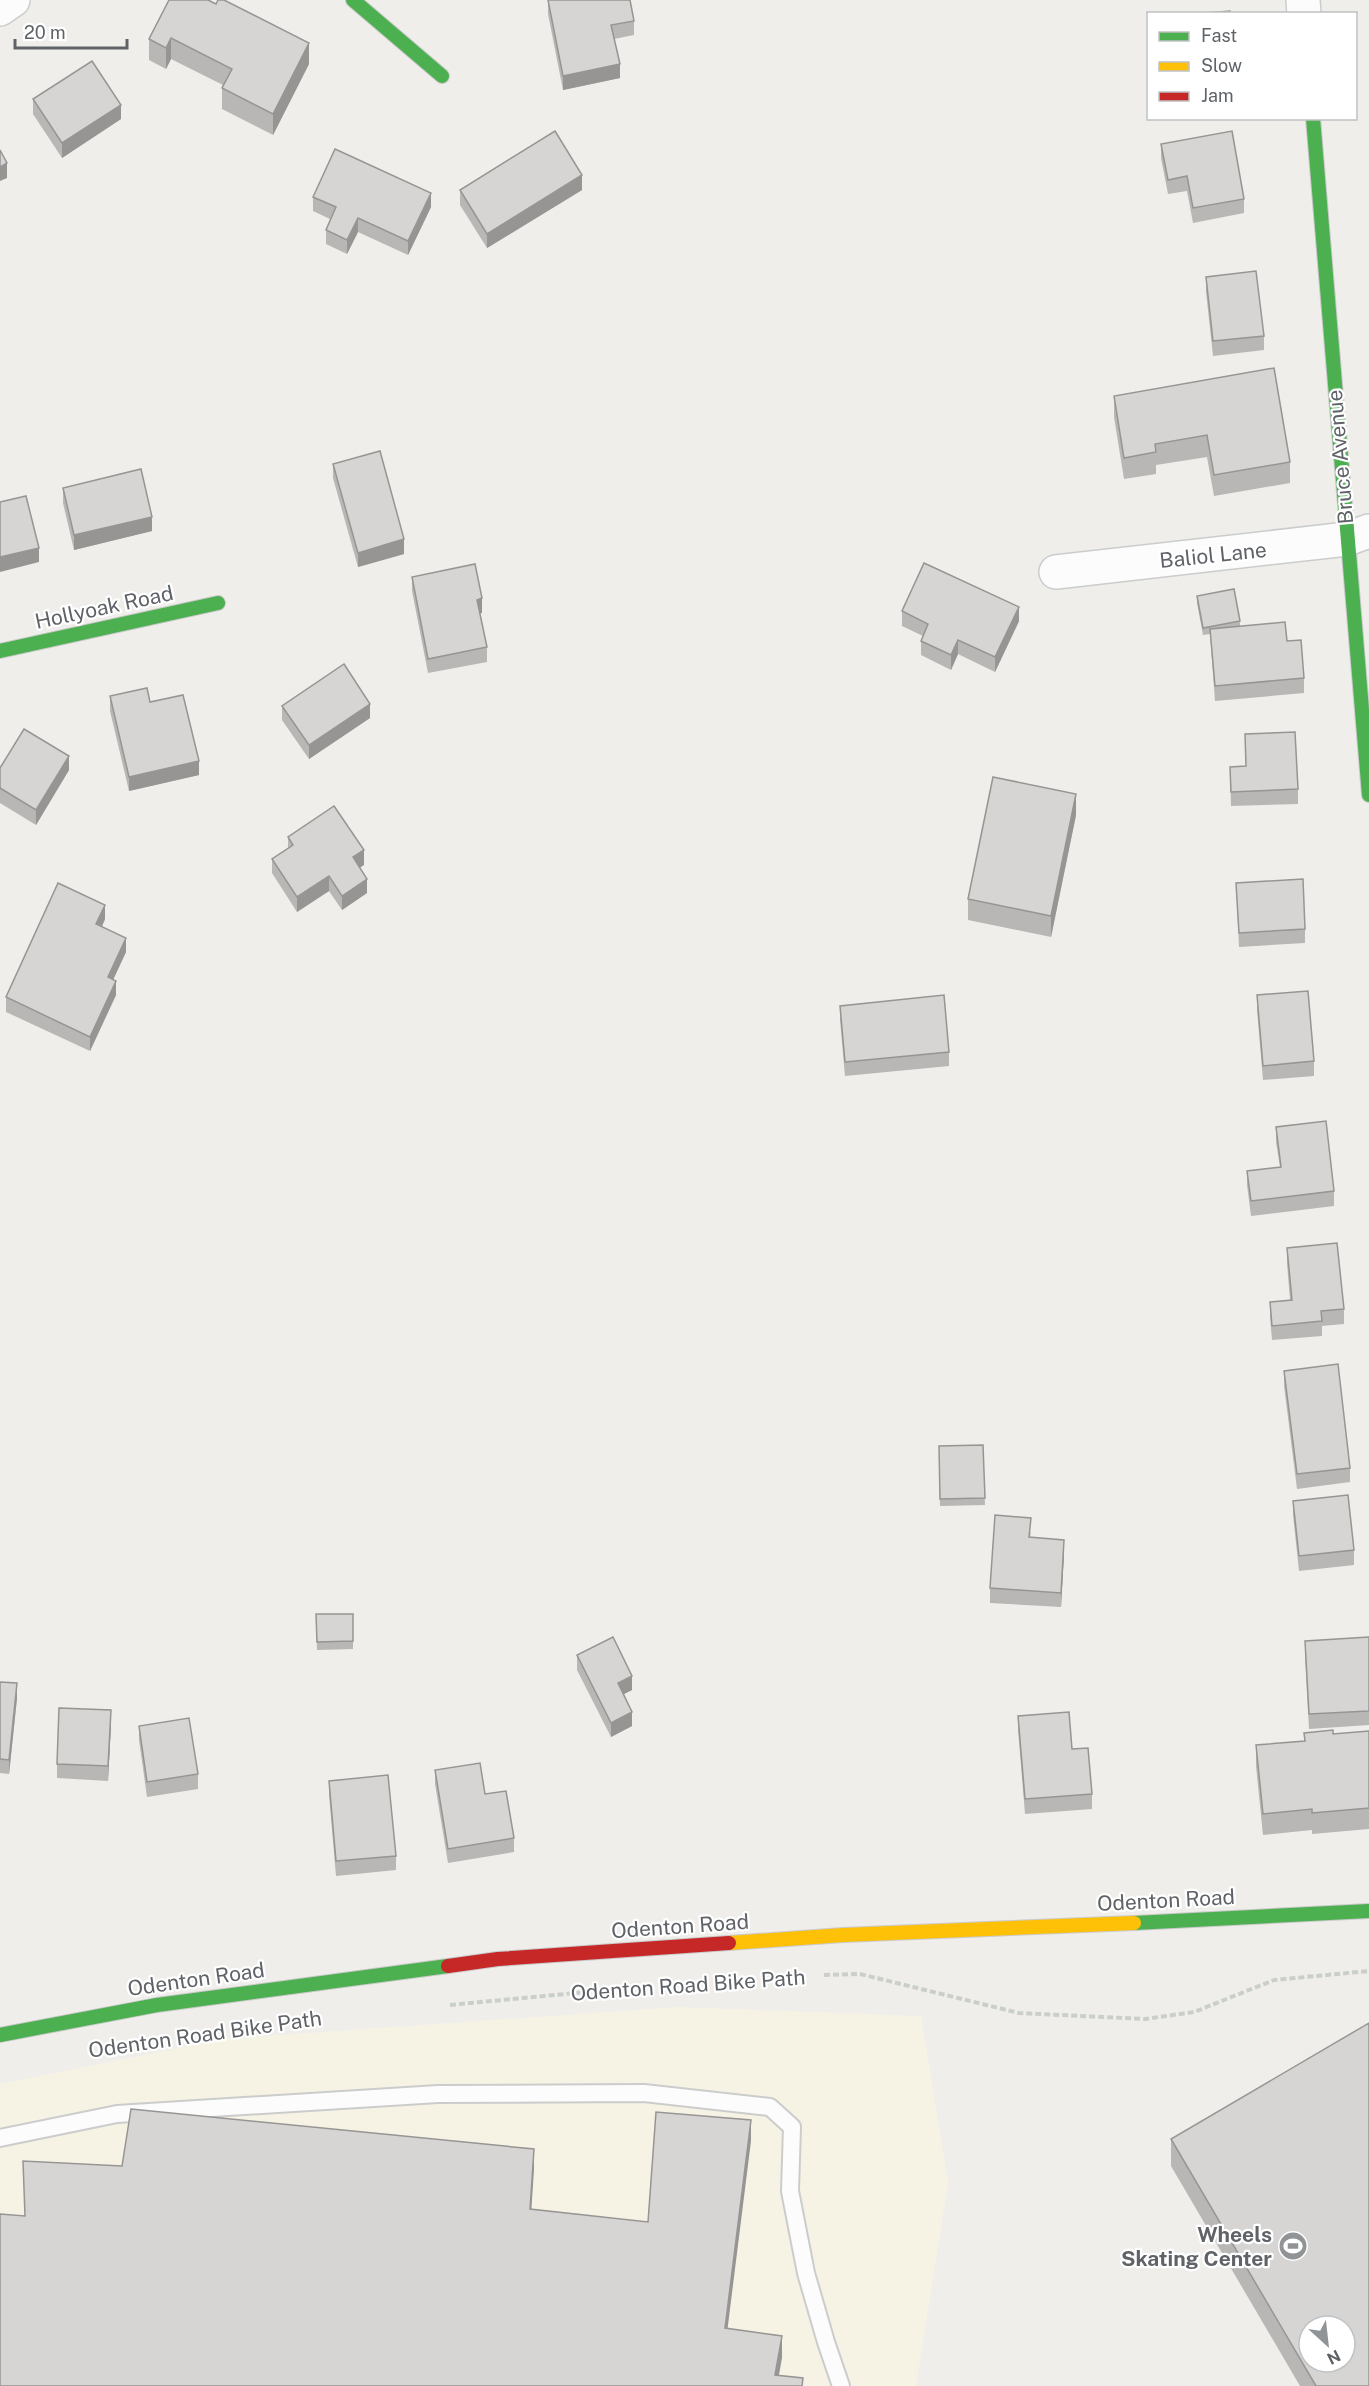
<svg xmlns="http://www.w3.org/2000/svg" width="1369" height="2386" font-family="'Public Sans',sans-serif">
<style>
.commercial{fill:#f7f3e4}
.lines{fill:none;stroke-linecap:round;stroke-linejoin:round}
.lane-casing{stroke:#cbcccc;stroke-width:20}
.street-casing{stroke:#cbcccc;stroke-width:36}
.fast-casing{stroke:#cacacb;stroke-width:16}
.slow-casing{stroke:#cacacb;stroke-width:16}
.jam-casing{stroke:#cacacb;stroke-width:16}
.path{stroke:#cacfcc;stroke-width:4;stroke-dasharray:6 3;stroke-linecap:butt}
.lane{stroke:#fdfcfc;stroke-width:16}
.street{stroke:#fdfcfc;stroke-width:33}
.fast{stroke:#4caf50;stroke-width:14}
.slow{stroke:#ffc107;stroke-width:14}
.jam{stroke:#c62828;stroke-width:14}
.wall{fill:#b8b7b5}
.shaded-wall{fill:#969594}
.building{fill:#d6d5d3;stroke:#969594;stroke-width:1.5;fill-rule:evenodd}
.labels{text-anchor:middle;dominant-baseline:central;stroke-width:4.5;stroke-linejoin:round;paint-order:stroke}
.street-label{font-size:21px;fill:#5f6368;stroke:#fff}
.poi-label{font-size:21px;font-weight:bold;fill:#5f6368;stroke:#fff;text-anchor:end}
</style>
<rect width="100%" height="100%" fill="#efeeea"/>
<path class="commercial" d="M677 2007 921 2016 948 2183 916 2386H0V2084L225 2039Z"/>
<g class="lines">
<g class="lane-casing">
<path id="lane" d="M0 2138 117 2114 438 2094 644 2093 770 2107 792 2127 790 2191 806 2273 826 2342 841 2386"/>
</g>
<g class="street-casing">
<g id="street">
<path d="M1303 0 1304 14"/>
<path d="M0 9 13 0"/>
<path d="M1056 572 1347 539 1369 531"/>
</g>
</g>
<g class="fast-casing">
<g id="fast">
<path d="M353 0 442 76"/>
<path d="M1313 118 1369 795"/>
<path d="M0 651 218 603"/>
<path d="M1134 1923 1369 1911"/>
<path d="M0 2035 157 2005 448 1966"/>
</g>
</g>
<g class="slow-casing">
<path id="slow" d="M729 1943 843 1935 1134 1923"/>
</g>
<g class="jam-casing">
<path id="jam" d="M448 1966 498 1959 729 1943"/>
</g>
<g class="path">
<path d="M824 1975 860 1974 1019 2013 1145 2019 1194 2012 1274 1980 1369 1971"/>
<path d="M450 2005 586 1992"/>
</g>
<use href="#lane" class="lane"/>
<use href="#street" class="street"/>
<use href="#fast" class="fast"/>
<use href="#slow" class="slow"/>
<use href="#jam" class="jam"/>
</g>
<g class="wall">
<path d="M169 0 309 64 273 135 222 109V88L223 85 171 59 166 69 149 60V39Z"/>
<path d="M548 0 634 21V35L614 39 620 78 563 90 548 14Z"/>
<path d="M33 99 121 119 62 158 33 114Z"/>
<path d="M1161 144 1244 199V213L1193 223 1187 191 1168 194 1161 158Z"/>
<path d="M460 190H582L487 248 460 205Z"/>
<path d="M313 197 431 207 408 255 358 232 347 254 326 244V230L330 219 313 211Z"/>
<path d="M1206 277 1264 336V350L1213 356 1206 292Z"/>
<path d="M1114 396 1290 462V483L1214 496 1207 457 1156 465V474L1124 479 1114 417Z"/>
<path d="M333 464 404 554 358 567 333 478Z"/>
<path d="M63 488 152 531 74 550 63 503Z"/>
<path d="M412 577 482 613H480L487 647V662L428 673 412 591Z"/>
<path d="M1197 596 1240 621V626L1287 641 1304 678V693L1215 701 1210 634 1203 635 1197 603Z"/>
<path d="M902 611 1019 621 995 672 958 654 951 670 921 655V641L923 636 902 626Z"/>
<path d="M110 696 150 702 199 775 129 791 110 711Z"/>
<path d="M282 706 370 718 309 759 282 720Z"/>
<path d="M1245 734 1298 789V804L1231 806 1230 767 1246 766Z"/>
<path d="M0 768 69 770 36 825 0 803Z"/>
<path d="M1076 815 1051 937 968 920V899Z"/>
<path d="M288 837 364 865 360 867 367 893 342 910 329 891 297 912 272 873V859L288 848Z"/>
<path d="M1236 883 1305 929V943L1239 947Z"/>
<path d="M105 919 102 927 126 952 113 979 116 995 90 1051 6 1012V997Z"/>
<path d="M1257 995 1314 1061V1076L1263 1080 1257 1010Z"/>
<path d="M840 1006 949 1052V1066L845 1076 840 1020Z"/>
<path d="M1276 1127 1334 1191V1206L1251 1216 1247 1185V1171L1280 1167 1276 1142Z"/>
<path d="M1287 1248 1344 1309V1324L1322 1326V1336L1272 1340 1270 1317V1302L1290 1300 1287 1263Z"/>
<path d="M1284 1371 1350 1468V1482L1297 1489 1284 1386Z"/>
<path d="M983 1445 985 1505 940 1506 939 1446Z"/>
<path d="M1293 1501 1354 1550V1565L1299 1571 1293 1515Z"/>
<path d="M1031 1532 1030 1538 1064 1554 1061 1607 990 1603V1588Z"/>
<path d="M316 1614H353V1649L317 1650Z"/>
<path d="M1369 1637V1725L1309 1729 1305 1656V1641Z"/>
<path d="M577 1655 632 1690 624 1694 632 1726 611 1737 577 1670Z"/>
<path d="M0 1682 17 1698 9 1774 0 1773Z"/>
<path d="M1018 1716 1072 1749 1092 1794V1809L1025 1814 1018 1730Z"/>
<path d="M111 1725 108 1781 57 1778V1764Z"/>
<path d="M139 1726 198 1774V1789L147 1797 139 1740Z"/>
<path d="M1369 1731V1829L1312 1834V1830L1263 1835 1256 1766V1745L1304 1741V1733L1333 1734Z"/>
<path d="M435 1770 485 1794 514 1838V1852L448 1863 435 1784Z"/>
<path d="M329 1781 396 1856V1870L336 1876 329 1795Z"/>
<path d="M1171 2139 1369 2386H1300L1171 2166Z"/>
</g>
<g class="shaded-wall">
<path d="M171 38V59L166 69V48Z"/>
<path d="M309 43V64L273 135V114Z"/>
<path d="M620 64V78L563 90V76Z"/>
<path d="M121 105V119L62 158V143Z"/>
<path d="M7 163V178L0 181V167Z"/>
<path d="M582 175V190L487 248V234Z"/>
<path d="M431 193V207L408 255V241Z"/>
<path d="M358 218V232L347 254V240Z"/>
<path d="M152 517V531L74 550V535Z"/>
<path d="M404 539V554L358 567V553Z"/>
<path d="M39 548V562L0 572V557Z"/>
<path d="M482 598V613L477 614V600Z"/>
<path d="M1019 607V621L995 672V657Z"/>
<path d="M958 640V654L951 670V655Z"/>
<path d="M370 704V718L309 759V745Z"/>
<path d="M69 756V770L36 825V810Z"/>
<path d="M199 761V775L129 791V777Z"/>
<path d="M1076 794V815L1051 937V916Z"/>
<path d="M364 850V865L353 872V857Z"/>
<path d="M329 876V891L297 912V897Z"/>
<path d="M367 879V893L342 910V896Z"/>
<path d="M105 905V919L96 939V924Z"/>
<path d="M126 938V952L108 991V977Z"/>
<path d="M116 981V995L90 1051V1037Z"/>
<path d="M1064 1540V1554L1061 1607V1593Z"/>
<path d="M632 1676V1690L618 1697V1683Z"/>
<path d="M17 1683V1698L9 1774V1760Z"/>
<path d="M111 1710V1725L108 1781V1766Z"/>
<path d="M632 1712V1726L611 1737V1723Z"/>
<path d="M751 2120V2141L725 2349V2328Z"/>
<path d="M534 2149V2170L530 2230V2209Z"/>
<path d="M782 2336V2358L777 2386 775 2375Z"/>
</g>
<g class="building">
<path d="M169 0H208L216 4 218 0H224L309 43 273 114 222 88 232 69 171 38 166 48 149 39Z"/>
<path d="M548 0H630L634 21 611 25 620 64 563 76Z"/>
<path d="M1230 11V14H1193Z"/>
<path d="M92 61 121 105 62 143 33 99Z"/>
<path d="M555 131 582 175 487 234 460 190Z"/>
<path d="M1232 131 1244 199 1193 208 1187 176 1168 180 1161 144Z"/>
<path d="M335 149 431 193 408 241 358 218 347 240 326 230 336 207 313 197Z"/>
<path d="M0 150 7 163 0 167Z"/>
<path d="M1256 271 1264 336 1213 341 1206 277Z"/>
<path d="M1274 368 1290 462 1214 475 1207 435 1155 444 1156 452 1124 458 1114 396Z"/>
<path d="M380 451 404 539 358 553 333 464Z"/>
<path d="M141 469 152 517 74 535 63 488Z"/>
<path d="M26 496 39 548 0 557V502Z"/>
<path d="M924 563 1019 607 995 657 958 640 951 655 921 641 928 624 902 611Z"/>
<path d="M475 564 482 598 477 600 487 647 428 659 412 577Z"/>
<path d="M1234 589 1240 621 1203 628 1197 596Z"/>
<path d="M1285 622 1287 641 1301 640 1304 678 1215 686 1210 629Z"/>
<path d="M344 664 370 704 309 745 282 706Z"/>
<path d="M147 688 150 702 183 695 199 761 129 777 110 696Z"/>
<path d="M24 729 69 756 36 810 0 788V768Z"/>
<path d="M1295 732 1298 789 1231 792 1230 767 1246 766 1245 734Z"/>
<path d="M993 777 1076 794 1051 916 968 899Z"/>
<path d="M334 806 364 850 353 857 367 879 342 896 329 876 297 897 272 859 293 845 288 837Z"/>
<path d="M1303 879 1305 929 1239 933 1236 883Z"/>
<path d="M58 883 105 905 96 924 126 938 108 977 116 981 90 1037 6 997Z"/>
<path d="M1308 991 1314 1061 1263 1066 1257 995Z"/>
<path d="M944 995 949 1052 845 1062 840 1006Z"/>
<path d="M1326 1121 1334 1191 1251 1201 1247 1171 1281 1167 1276 1127Z"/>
<path d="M1337 1243 1344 1309 1321 1311 1322 1321 1272 1326 1270 1302 1292 1300 1287 1248Z"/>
<path d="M1338 1364 1350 1468 1297 1474 1284 1371Z"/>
<path d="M983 1445 985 1498 940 1499 939 1446Z"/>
<path d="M1348 1495 1354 1550 1299 1556 1293 1501Z"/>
<path d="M995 1515 1031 1518 1029 1537 1064 1540 1061 1593 990 1588Z"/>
<path d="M316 1614H353V1641L317 1642Z"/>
<path d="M613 1637 632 1676 618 1683 632 1712 611 1723 577 1655Z"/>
<path d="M1369 1637V1711L1309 1714 1305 1641Z"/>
<path d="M0 1682 17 1683 9 1760 0 1759Z"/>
<path d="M59 1708 111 1710 108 1766 57 1764Z"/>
<path d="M1069 1712 1072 1749 1088 1748 1092 1794 1025 1799 1018 1716Z"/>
<path d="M189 1718 198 1774 147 1782 139 1726Z"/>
<path d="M1333 1730V1734L1369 1731V1808L1312 1813V1809L1263 1814 1256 1745 1305 1741 1304 1733Z"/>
<path d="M480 1763 485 1794 506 1791 514 1838 448 1849 435 1770Z"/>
<path d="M388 1775 396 1856 336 1861 329 1781Z"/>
<path d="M1369 2023V2386H1316L1171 2139ZM1309 2326H1345V2362H1309Z"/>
<path d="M131 2109 534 2149 530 2209 648 2222 656 2112 751 2120 725 2328 782 2336 775 2375 803 2378 802 2386H0V2214L25 2216 23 2161 122 2166Z"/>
</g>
<defs>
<g id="stadium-disc" transform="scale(1.5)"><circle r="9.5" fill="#919496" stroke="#fff"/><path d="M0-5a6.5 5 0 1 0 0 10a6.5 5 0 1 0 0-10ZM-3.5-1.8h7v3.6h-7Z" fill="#fff"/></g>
</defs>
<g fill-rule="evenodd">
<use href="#stadium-disc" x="1293" y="2246"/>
</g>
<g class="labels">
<g class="street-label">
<text transform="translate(1340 457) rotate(-95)">Bruce Avenue</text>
<text transform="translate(1213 555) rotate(-6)">Baliol Lane</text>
<text transform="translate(104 607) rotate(-12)">Hollyoak Road</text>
<text transform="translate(1166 1900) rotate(-3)">Odenton Road</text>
<text transform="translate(680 1926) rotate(-4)">Odenton Road</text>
<text transform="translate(196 1979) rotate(-8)">Odenton Road</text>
<text transform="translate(688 1985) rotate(-4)">Odenton Road Bike Path</text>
<text transform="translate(205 2034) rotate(-8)">Odenton Road Bike Path</text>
</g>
<g class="poi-label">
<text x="1272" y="2234">Wheels<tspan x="1272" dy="24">Skating Center</tspan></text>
</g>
</g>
<rect x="1147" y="12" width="210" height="108" fill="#ffffff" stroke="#bfc1c3" stroke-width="1.5"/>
<rect x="1159" y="32" width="30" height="9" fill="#4caf50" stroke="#bfc1c3" stroke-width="1.5"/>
<text x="1201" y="42" font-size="18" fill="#5f6368">Fast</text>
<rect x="1159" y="62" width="30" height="9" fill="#ffc107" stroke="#bfc1c3" stroke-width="1.5"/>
<text x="1201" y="72" font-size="18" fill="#5f6368">Slow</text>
<rect x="1159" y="92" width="30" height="9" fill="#c62828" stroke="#bfc1c3" stroke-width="1.5"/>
<text x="1201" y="102" font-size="18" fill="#5f6368">Jam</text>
<g transform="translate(1327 2344) rotate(153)"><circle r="28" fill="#ffffff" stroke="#bfc1c3" stroke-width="1.5"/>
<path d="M0-4.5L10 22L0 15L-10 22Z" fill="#919496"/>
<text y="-9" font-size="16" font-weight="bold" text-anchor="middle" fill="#5f6368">N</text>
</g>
<path d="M15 39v9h112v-9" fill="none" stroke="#5f6368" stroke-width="3"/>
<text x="24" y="39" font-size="18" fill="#5f6368" stroke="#ffffff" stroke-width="4.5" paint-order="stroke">20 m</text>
</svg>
